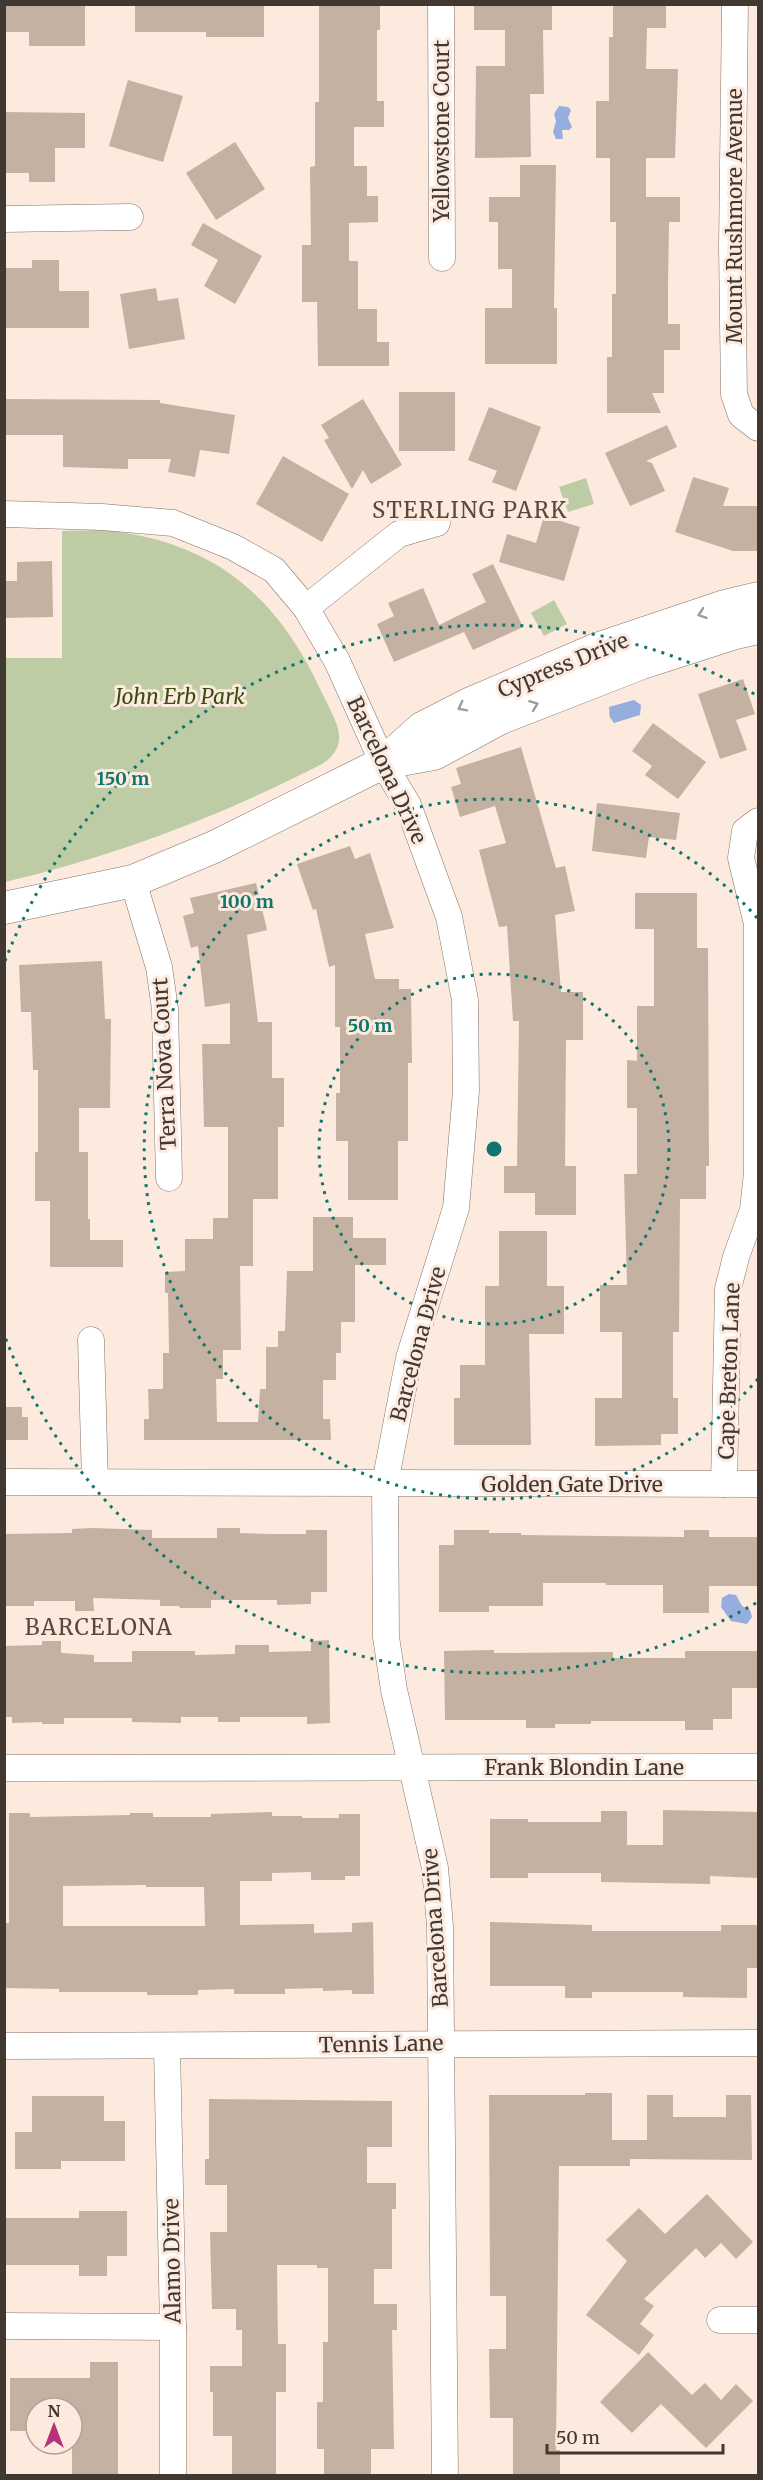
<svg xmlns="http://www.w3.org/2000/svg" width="763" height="2480" font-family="Merriweather,serif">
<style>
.green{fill:#bdcca5}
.water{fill:#95aedd}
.building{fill:#c4b1a1;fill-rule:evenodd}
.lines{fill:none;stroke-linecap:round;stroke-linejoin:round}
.minor-casing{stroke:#877266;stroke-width:27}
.tertiary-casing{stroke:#877266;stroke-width:33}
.minor{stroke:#fff;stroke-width:26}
.tertiary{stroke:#fff;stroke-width:32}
.oneway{stroke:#a09c98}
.ring{fill:none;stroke:#0f766e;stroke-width:3;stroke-dasharray:3 6}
.labels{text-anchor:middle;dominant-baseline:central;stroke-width:6;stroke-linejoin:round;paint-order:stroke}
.street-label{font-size:21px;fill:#413832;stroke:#fceadf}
.park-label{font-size:21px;font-style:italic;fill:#3b4c13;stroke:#fceadf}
.neighbourhood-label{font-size:22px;letter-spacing:1.5px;fill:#5b483d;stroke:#fceadf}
.centre{fill:#0f766e;stroke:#fceadf;stroke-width:3}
.ring-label{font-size:18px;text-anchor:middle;font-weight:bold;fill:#0f766e;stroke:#fceadf;stroke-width:6;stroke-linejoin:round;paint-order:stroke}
</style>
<rect width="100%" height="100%" fill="#fceadf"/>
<g class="green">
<path d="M586 478 594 504 568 512 559 487Z"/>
<path d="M103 530C145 534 184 545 220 567 270 599 300 644 324 697 336 722 352 744 322 764 221 816 115 856 5 882V658H62V531Z"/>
<path d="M554 600 567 624 544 636 531 613Z"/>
</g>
<g class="water">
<path d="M559 106 568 107 571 110 568 118 572 127 569 130H562L563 139H556L553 132 556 121 554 114Z"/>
<path d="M634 700 641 705 640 715 614 723C608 714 610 719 609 707Z"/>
<path d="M729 1594 736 1595 742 1606 750 1610 752 1617 747 1624 731 1621 721 1607 722 1598Z"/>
</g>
<g class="building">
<path d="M4 4H85V46H29V32H4Z"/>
<path d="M135 4H264V37H206V32H135Z"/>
<path d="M319 4H380V30H377V101H384V127H354V166H367V196H378V222L349 223V261H358V309H377V342H389V366H318L317 302H302V245H311L310 167 315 166V102H319Z"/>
<path d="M474 4H552V30H543L544 94H530L531 157 475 158 476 66H505V30H474Z"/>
<path d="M613 4H666V28H647L646 69H678L675 158H646V197H680V222H669L668 285V324H680V350H664V393H652L661 413H607V357H612V294H616V222H610V158H596V101H609V37H613Z"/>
<path d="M128 80 183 96 163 162 109 146Z"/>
<path d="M4 112 85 113V148H55V182H29V173H4Z"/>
<path d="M235 142 265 189 216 220 186 173Z"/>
<path d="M520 165H556L554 308H557V364H485V308H512V269H498V222H489V197H520Z"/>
<path d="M203 223 262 256 235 304 204 286 218 260 191 245Z"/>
<path d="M32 260H59V291H89V328H4V268H32Z"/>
<path d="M156 288 158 301 178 298 185 339 129 349 120 294Z"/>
<rect x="399" y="392" width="56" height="59"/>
<path d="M4 399 160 400V403L235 415 229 454 200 450 195 477 168 472 171 459H128V469L63 467V435H4Z"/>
<path d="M363 399 402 465 371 484 363 470 352 489 324 440 329 438 321 425Z"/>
<path d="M489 407 541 427 516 491 492 482 497 471 468 460Z"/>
<path d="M667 425 677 447 646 461 652 463 665 491 630 506 605 453Z"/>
<path d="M283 456 349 494 322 542 256 504Z"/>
<path d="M693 477 729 488 723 506H759V551H733L675 532Z"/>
<path d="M544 516 580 527 564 581 499 562 507 534 536 543Z"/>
<path d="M52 561 53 617 4 618V581H17V562Z"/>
<path d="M493 564 523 627 473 650 464 632 394 662 377 624 394 616 388 603 423 588 439 625 486 602 472 574Z"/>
<path d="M743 679 755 714 736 720 747 750 720 759 698 694Z"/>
<path d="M653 723 706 762 678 799 645 775 652 766 632 751Z"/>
<path d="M521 747 556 868 565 866 575 911 555 915 561 992H583V1040H566L565 1166H576V1215H535V1193H504V1166H517L519 1021H513L507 926 499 927 479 850 506 843 495 806 460 817 451 787 461 784 456 768Z"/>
<path d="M597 803 680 813 676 840 649 837 646 858 592 851Z"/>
<path d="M350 846 355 859 370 853 394 928 365 934 375 979H399V989H411L412 1063H408V1141H398V1200H348V1141H336V1093H340V1027H335V965L329 967 316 909 313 910 297 864Z"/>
<path d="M256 883 267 930 247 935 258 1022H272V1078H284V1127H278V1199H253V1266H240L241 1350H223V1379H216L217 1422H258L260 1389H266V1347H278V1331H285L287 1271H313V1217H353V1238H386V1265H355V1322H341V1353H336V1380H323V1419H330L331 1440H144V1419H149L148 1389H163V1353H169L168 1293H165V1272L185 1271V1239H213V1218H228V1127H204L202 1044H230V1003L205 1007 198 946 191 948 183 916 194 913 190 898Z"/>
<path d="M635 893H697V948H708L709 1166H706V1199H680L679 1332H673V1398H678V1434H661V1445L595 1446V1398H622V1332H600V1285H627L624 1174H637V1108H627V1060L637 1061V1006H654V929H635Z"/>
<path d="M102 961 105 1019H111L110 1108H79V1152H88V1219H90V1240H123V1267H50V1201H35V1152H38V1070H33L31 1012H21L19 965Z"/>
<path d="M499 1231H547V1286H564V1334H529L531 1445H454V1398H460V1365H485V1286H499Z"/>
<path d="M4 1407H22V1417H28V1440H4Z"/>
<path d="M92 1528 152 1530V1538H217V1528H240V1533L268 1534H306V1530H327V1592H311V1604L277 1605V1600H211V1608H180L179 1606H160V1600L93 1598 94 1611H75V1601H34V1606H4V1534L72 1533V1529Z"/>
<path d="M454 1530H489V1533H521V1535L684 1537V1530H709V1537H759V1586H709V1613H663V1585H606V1583H543V1606H489V1612H439V1545H454Z"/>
<path d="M329 1640 330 1723 307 1724V1717H240V1722H218V1717H181V1723L132 1722V1718H64V1724H42V1722L12 1723V1717H4V1646L42 1645V1641H61V1653L94 1655V1662H132V1651H195V1655L235 1654V1645H269V1652L311 1651V1641Z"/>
<path d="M494 1650V1653L613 1652V1658H685V1651H759V1688H732V1719H713V1730H685V1721H591V1724H555V1728H526V1720H445L444 1651Z"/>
<path d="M663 1810 759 1812V1878L710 1876V1884L601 1882V1873H528V1878H490V1819H528V1822H601V1811H627V1845H663Z"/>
<path d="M272 1812V1816H302V1818H339V1814H360V1876H345V1880H311V1872L272 1873V1881H240V1925L314 1924V1933L352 1932V1923L373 1922 374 1994H352V1990L323 1991V1988L285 1989V1994H234V1989L198 1990V1995H147V1992H59V1989L4 1988V1933L5 1923H9V1813H30V1817L130 1815V1813H153V1817H211V1814ZM146 1885V1887H204L205 1926H63V1886Z"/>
<path d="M490 1922 592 1925V1931H721V1925H759V1968H747V1998L683 1997V1992H592V1998H565V1986H490Z"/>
<path d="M585 2093H612V2140H647V2095H673V2117H726V2095H751L752 2160 630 2159V2166H559L556 2450H560V2475H513V2418H490L489 2349H506V2296H490L489 2095H585Z"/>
<path d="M32 2096H104V2121H125V2161H61V2169H15V2132H32Z"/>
<path d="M209 2099 392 2101V2147H367V2183H396V2209H392V2269H374V2304H397V2330H392L394 2449H371V2475H324V2449H317V2402H323V2342H328V2268H317V2265H277L278 2344H286V2392H276V2475H232V2436H213V2392H210V2366H242V2330H236V2309H212L210 2232H227V2185H205V2159H209Z"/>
<path d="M707 2194 753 2242 736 2259 721 2243 705 2258 696 2248 644 2299 654 2306 640 2324 654 2335 639 2355 586 2315 627 2261 606 2240 639 2208 665 2234Z"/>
<path d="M79 2211H127V2256H107V2276H79V2265H4V2218H79Z"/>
<path d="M648 2352 692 2395 705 2383 721 2400 736 2384 753 2401 706 2448 661 2404 632 2433 600 2402Z"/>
<path d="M90 2362H118V2475H72V2408H36V2431H10V2378H90Z"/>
</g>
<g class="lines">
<g class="minor-casing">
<g id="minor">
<path d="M441 4 442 258"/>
<path d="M735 4 732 247 734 394 741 415 758 428"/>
<path d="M4 219 130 217"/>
<path d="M4 514 102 517 173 523 233 547 274 570 306 608 337 661 383 763 408 805 449 917 465 1000 466 1091 456 1208 409 1358 385 1483 386 1637 394 1690 435 1868 440 1926 445 2476"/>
<path d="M306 608 399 534 437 523"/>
<path d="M133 881 159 967 165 1009 169 1178"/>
<path d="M91 1340 95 1482"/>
<path d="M4 1482 758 1484"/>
<path d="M724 1484 728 1289 736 1257 753 1210 757 1173V924L741 858 745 831 758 821"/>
<path d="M4 1768 758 1767"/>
<path d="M4 2046 758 2043"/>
<path d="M167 2047 173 2327V2476"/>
<path d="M720 2320H758"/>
<path d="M4 2326 173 2327"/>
</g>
</g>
<g class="tertiary-casing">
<g id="tertiary">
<path d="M384 763 434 754 501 718 642 663 732 634 758 628"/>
<path d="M4 908 133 881 214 847 383 763 422 728 469 704 597 649 725 606 758 598"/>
</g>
</g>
<use href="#minor" class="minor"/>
<use href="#tertiary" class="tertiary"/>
</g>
<defs><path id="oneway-chevron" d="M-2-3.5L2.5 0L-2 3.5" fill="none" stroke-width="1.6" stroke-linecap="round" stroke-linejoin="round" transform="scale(1.5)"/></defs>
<g class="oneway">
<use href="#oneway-chevron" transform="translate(702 614) rotate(161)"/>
<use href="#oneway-chevron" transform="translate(534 705) rotate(-21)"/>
<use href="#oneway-chevron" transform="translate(462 707) rotate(153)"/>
</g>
<g class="ring">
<circle cx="494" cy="1149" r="175"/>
<path d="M758 1379A350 350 0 1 1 758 919"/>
<path d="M756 1603A524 524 0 0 1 5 1337M5 961A524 524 0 0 1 756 695"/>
</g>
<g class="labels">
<g class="street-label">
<text transform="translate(441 131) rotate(-90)">Yellowstone Court</text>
<text transform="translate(734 216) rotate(-90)">Mount Rushmore Avenue</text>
<text transform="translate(563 665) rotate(-22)">Cypress Drive</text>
<text transform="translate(387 770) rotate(65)">Barcelona Drive</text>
<text transform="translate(164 1064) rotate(-93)">Terra Nova Court</text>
<text transform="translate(418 1344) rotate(-75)">Barcelona Drive</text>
<text transform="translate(729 1371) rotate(-88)">Cape Breton Lane</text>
<text x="572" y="1484">Golden Gate Drive</text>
<text x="584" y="1767">Frank Blondin Lane</text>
<text transform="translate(435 1928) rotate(-94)">Barcelona Drive</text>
<text transform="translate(381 2044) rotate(-1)">Tennis Lane</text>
<text transform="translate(172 2261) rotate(-91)">Alamo Drive</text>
</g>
<g class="park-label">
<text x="180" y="696">John Erb Park</text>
</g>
<g class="neighbourhood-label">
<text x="470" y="510">STERLING PARK</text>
<text x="99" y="1627">BARCELONA</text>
</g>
</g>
<circle cx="494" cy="1149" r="9" class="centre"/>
<g class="ring-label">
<text x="123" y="785">150 m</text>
<text x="247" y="908">100 m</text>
<text x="370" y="1032">50 m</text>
</g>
<rect width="763" height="2480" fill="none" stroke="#413832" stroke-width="12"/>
<g transform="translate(54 2426)"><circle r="28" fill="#fceadf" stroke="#b1a39a" stroke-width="1.5"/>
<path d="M0-4.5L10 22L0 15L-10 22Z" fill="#b7347c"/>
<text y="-9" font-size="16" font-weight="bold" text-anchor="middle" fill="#413832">N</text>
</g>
<path d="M547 2444v9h176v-9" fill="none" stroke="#413832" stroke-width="3"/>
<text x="556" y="2444" font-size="18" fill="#413832" stroke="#fceadf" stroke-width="4.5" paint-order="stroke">50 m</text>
</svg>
